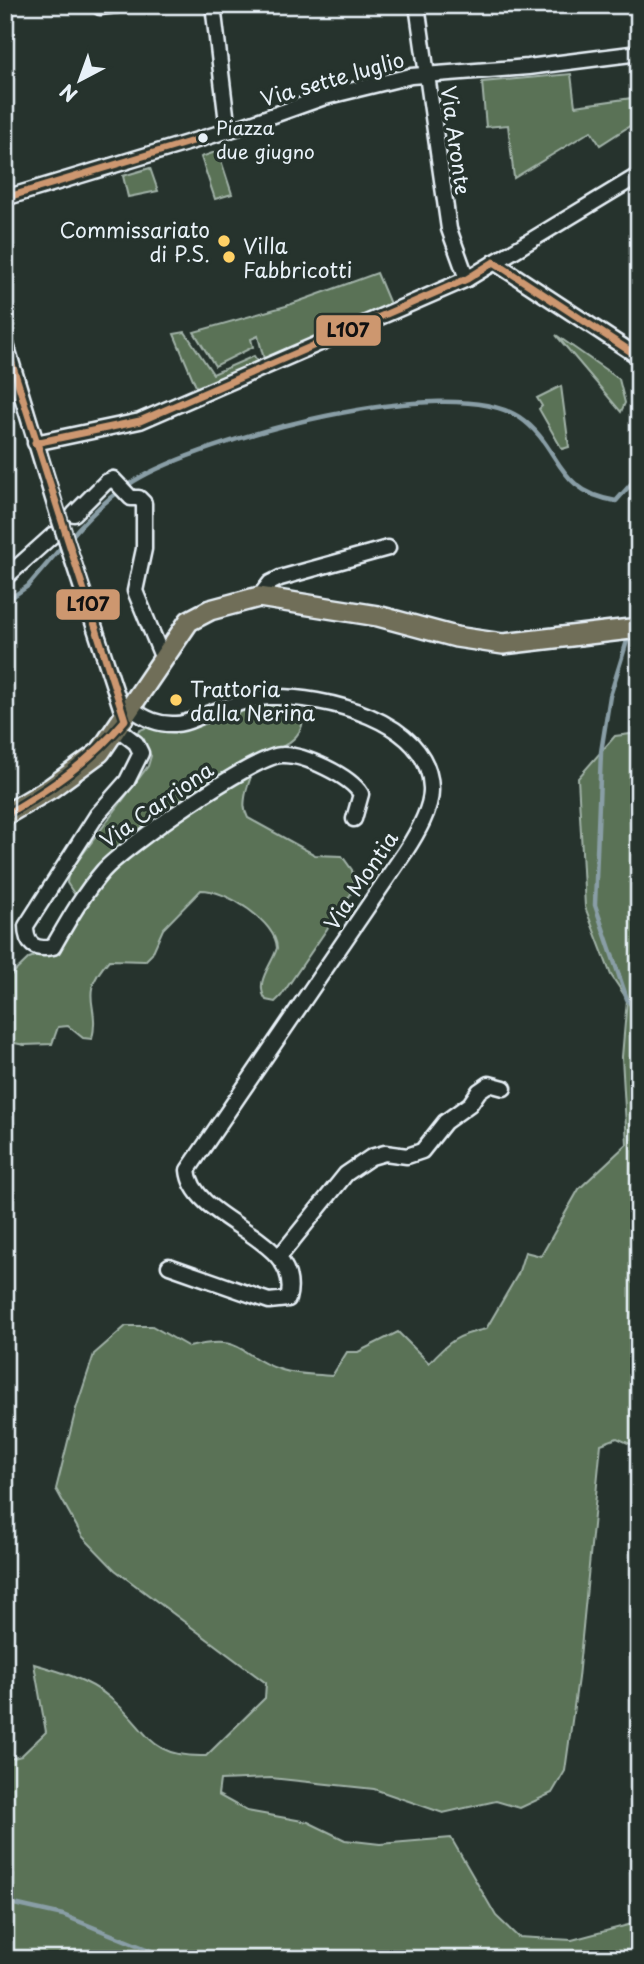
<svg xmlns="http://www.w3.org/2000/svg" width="644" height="1964" font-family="'Playpen Sans',sans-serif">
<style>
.green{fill:#5a7257;stroke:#a1b2a8;stroke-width:2}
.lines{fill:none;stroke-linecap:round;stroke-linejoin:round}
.stream{stroke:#899ea6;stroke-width:4.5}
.minor-casing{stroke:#e8f1f8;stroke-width:19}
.major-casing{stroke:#e8f1f8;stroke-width:24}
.minor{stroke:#26332d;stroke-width:14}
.major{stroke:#706e59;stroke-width:19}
.minor-bridge-casing{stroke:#e8f1f8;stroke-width:19;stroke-linecap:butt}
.minor-bridge{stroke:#26332d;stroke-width:14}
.bus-1-casing{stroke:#26332d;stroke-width:12}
.bus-1{stroke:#cd976f;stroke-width:7}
.bus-dot{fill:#e8f1f8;stroke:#26332d;stroke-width:2.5}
.poi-dot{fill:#ffd166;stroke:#26332d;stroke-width:2.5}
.labels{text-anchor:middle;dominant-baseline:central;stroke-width:7;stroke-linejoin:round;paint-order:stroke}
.bus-label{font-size:19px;fill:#e8f1f8;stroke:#26332d;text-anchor:start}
.street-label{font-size:21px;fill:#e8f1f8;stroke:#26332d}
.poi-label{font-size:21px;fill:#e8f1f8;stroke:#26332d;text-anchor:start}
.line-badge{stroke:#26332d;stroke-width:2.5}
.pale-badge-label{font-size:19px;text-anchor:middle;font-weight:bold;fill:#111}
</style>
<rect width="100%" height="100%" fill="#26332d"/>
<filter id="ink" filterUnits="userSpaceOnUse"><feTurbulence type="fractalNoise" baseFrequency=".0143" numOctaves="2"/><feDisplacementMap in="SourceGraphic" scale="14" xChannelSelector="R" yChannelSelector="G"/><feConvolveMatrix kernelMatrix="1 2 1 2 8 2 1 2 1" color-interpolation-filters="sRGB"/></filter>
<g filter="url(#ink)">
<g class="green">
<path d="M571 74 575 106 639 97V120L600 145 591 131 514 178 508 125 486 127 482 82Z"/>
<path d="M218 151 232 194 215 199 201 157Z"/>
<path d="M150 168 158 191 128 197 123 176Z"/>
<path d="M377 273 390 304 264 359 258 336 251 339 253 347 215 366 194 332 286 306Z"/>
<path d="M185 332 213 374 254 356 258 362 197 389 174 334Z"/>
<path d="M556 335 619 379 625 403 621 412Z"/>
<path d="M561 386 569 447 562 449 539 409 542 406 537 398Z"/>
<path d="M286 704 303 712C306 743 277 746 260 762 252 770 249 782 246 792 244 802 243 809 248 818L315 855 342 856 352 870 355 888 281 996 275 1002 266 1000C254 982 271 967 277 948 276 922 227 890 201 890L163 929 152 954 145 961 109 960C76 997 101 1002 92 1039L83 1038 68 1026 58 1027 52 1044 24 1045 5 1041V981L29 958 56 949 77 898 67 883 68 874 148 766 151 756 135 734C149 720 173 731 192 727 228 719 245 705 286 704Z"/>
<path d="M639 733V1448L617 1438 601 1444 578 1678 565 1771 552 1793 520 1808 496 1801 443 1813 374 1789 271 1778 220 1780 218 1795 247 1811 308 1822 345 1840 380 1844 451 1838 496 1916 518 1937 572 1940 639 1922V1959H5V1912L12 1900 14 1874 5 1862V1760L21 1756 46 1732 34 1664C59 1671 89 1680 109 1697 150 1729 145 1758 206 1756L265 1698 266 1683 115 1570 82 1536 56 1489 76 1409 94 1354 126 1326H152L189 1347C247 1333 237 1357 282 1370 297 1375 316 1374 332 1376L347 1352H358L398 1332 429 1363C449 1341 457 1335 486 1329L518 1274 525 1252 541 1256 579 1189 627 1144 622 1057 627 999 611 975 585 907 578 778 615 736Z"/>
</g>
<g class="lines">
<g class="stream">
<path d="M70 538C88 517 111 495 134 481 203 439 448 371 519 417 562 446 553 491 616 501L639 475"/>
<path d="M5 602 28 586 64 544"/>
<path d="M627 641 610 696 601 752 595 905 627 999 639 1016"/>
<path d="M5 1902 63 1915 171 1959"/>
</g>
<g class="minor-casing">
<g id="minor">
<path d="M213 5 228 131"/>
<path d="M417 5 449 229 467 279"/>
<path d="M100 7 117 5"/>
<path d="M5 198 240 127 325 97 411 76 528 67 639 53"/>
<path d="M494 262 639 357"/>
<path d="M5 341 58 515"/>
<path d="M35 443 140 421 396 310 467 279 639 175"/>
<path d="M74 514 106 482 113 479 131 498H139L144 503V549L135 591 163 659"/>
<path d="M70 552 125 720"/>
<path d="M5 578 53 535"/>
<path d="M259 597 270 583 280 578 388 548"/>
<path d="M132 709C146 719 158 725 176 724 187 724 197 717 207 714 225 708 249 698 269 697 323 695 429 720 431 788 432 809 416 835 405 852L188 1170C193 1224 305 1236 288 1299L269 1301 169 1266"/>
<path d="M118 729 136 743 141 753 127 781 97 815 26 926C26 944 34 951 53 947 68 921 83 894 103 871 123 848 254 755 282 755 304 754 350 776 361 794L354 819"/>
<path d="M279 1257 346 1174 371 1157 385 1153 407 1156 422 1151 445 1122 470 1104 479 1091 489 1084 504 1088"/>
</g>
</g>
<g class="major-casing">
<path id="major" d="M5 815 51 788 100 752 189 621 210 610 259 597 378 616 456 637 503 644 639 628"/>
</g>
<use href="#minor" class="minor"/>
<use href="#major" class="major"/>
<g class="minor-bridge-casing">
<path id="minor-bridge" d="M58 515 70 552"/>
</g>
<use href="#minor-bridge" class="minor-bridge"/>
<g class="bus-1-casing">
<g id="bus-1">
<path d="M5 198 203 138"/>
<path d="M5 342 125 720C91 761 51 788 5 815"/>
<path d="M35 443 140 421 467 279 494 262 639 357"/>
</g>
</g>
<use href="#bus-1" class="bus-1"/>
</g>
</g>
<circle class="bus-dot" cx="203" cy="138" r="6"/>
<g class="poi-dot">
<circle cx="224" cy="241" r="7"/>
<circle cx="229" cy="257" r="7"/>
<circle cx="176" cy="700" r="7"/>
</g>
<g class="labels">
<g class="bus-label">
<text x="216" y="127">Piazza<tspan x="216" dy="24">due giugno</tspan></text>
</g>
<g class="street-label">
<text transform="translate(332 78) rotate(-16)">Via sette luglio</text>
<text transform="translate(457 140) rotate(82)">Via Aronte</text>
<text transform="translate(156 804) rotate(-35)">Via Carriona</text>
<text transform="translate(360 880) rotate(-56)">Via Montia</text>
</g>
<g class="poi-label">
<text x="210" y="229" text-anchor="end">Commissariato<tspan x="210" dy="24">di P.S.</tspan></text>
<text x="243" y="245">Villa<tspan x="243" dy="24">Fabbricotti</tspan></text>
<text x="190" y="688">Trattoria<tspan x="190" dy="24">dalla Nerina</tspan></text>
</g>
</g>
<g class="line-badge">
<rect x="315" y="314" width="67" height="33" rx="7" fill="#cd976f"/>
<rect x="55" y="588" width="66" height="33" rx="7" fill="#cd976f"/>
</g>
<g class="pale-badge-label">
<text x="348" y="337">L107</text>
<text x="88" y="611">L107</text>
</g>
<rect width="644" height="1964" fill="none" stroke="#26332d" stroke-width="28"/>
<rect x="14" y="14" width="616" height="1936" fill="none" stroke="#e8f1f8" stroke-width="2.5" filter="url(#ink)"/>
<g transform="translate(80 80) rotate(221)" stroke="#26332d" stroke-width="5" paint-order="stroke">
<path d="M0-5L12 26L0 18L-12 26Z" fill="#e8f1f8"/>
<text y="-10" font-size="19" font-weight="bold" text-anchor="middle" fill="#e8f1f8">N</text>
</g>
</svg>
